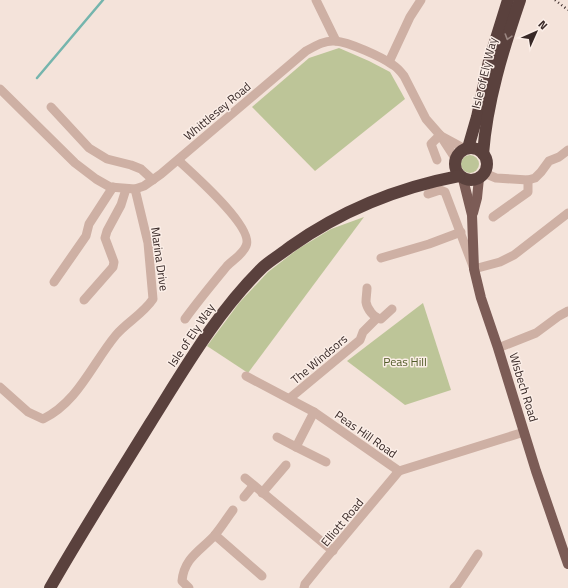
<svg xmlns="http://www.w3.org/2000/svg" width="568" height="588" font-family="'Titillium Web',sans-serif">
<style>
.green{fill:#bdc598}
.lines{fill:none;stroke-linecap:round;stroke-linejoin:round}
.stream{stroke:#75b5ad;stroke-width:2.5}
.minor{stroke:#ceb0a4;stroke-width:9}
.major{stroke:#7c5c56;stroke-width:10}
.highway{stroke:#5a413d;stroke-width:12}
.rail{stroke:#382927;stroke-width:2.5;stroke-dasharray:1 3;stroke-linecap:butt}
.oneway{stroke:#9a8681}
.labels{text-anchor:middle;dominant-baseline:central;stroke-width:3;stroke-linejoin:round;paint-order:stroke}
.street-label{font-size:12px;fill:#382927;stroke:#fbeee7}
.park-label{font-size:12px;fill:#505a27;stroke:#fbeee7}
</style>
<rect width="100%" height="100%" fill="#f4e3da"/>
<g class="green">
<path d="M339 48 369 61 390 72 405 99 315 171 252 107 309 58Z"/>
<circle cx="470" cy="164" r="9"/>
<path d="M364 217 248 373 207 346 239 303 268 272 298 249 331 229Z"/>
<path d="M423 303 451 390 405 405 347 361Z"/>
</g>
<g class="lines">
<path class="stream" d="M37 78 103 0"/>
<g class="minor">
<path d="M316 0 336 41"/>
<path d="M389 62 410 17 421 0"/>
<path d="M0 89 75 163 96 179 110 187 135 189 144 186 161 174 306 51C315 46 325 40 335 41 349 42 382 57 393 65 398 68 401 72 404 76L426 119 440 135 455 158"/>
<path d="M51 107 89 148 107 159 131 165 141 169 153 180"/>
<path d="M441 136 465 149"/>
<path d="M178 160C192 173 255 228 246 246 243 254 233 260 227 266 213 283 198 301 185 319"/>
<path d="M437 160 431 144 440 135"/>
<path d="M484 173 496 178 528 180 535 178 541 172 549 161 559 157 568 150"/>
<path d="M428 194 440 190 445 192 474 269 500 262 514 255 568 213"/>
<path d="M493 217 528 192V180"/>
<path d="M381 258 429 244 461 232"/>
<path d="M54 282 86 236 89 224 113 187"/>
<path d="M367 288C367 292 366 297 366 302 367 309 374 318 381 319L392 309"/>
<path d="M84 300 113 267 114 262 105 238 107 231 121 205 126 189"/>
<path d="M498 348 536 333 559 316 568 311"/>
<path d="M246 376 314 412 399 471 524 432"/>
<path d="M0 387 28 412 43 419C78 402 92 364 116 335 127 322 143 314 153 299L148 243 135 189"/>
<path d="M290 398 360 340 363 332 377 318"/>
<path d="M314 412 296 447 326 462"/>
<path d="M277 437 296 447"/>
<path d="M245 478 333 551"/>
<path d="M262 493 286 465"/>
<path d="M244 497 253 486"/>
<path d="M215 535 262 576"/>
<path d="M189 588 182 581C184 558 200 551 214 536 221 528 227 518 233 510"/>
<path d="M304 588 305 584 322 563 399 471"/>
<path d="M454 588 458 584 478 554"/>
</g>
<g class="major">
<path d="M463 179 472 215 474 269 481 298 498 348 536 471 568 564"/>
<path d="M473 213 477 198 479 178"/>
</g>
<g class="highway">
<circle cx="471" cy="164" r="16"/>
<path d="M468 148 477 117 489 61 508 0"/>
<path d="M483 154C487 101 503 50 520 0"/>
<path d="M50 588C82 532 117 477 151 422 185 368 217 312 263 267 271 260 281 254 290 247 342 210 396 188 459 176"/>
</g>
<path class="rail" d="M555 0 568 10"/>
</g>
<defs><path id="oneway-chevron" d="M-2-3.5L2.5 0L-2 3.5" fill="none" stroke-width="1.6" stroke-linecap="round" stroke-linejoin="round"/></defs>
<use class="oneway" href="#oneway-chevron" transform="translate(508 37) rotate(107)"/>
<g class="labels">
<g class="street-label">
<text transform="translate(484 73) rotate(-76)">Isle of Ely Way</text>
<text transform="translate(217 111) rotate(-40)">Whittlesey Road</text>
<text transform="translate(160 259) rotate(82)">Marina Drive</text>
<text transform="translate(191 335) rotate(-56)">Isle of Ely Way</text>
<text transform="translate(319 359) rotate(-40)">The Windsors</text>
<text transform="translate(524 387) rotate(73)">Wisbech Road</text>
<text transform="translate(366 434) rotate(35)">Peas Hill Road</text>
<text transform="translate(342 522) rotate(-50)">Elliott Road</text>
</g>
<g class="park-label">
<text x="405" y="361">Peas Hill</text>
</g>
</g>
<g transform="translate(536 32) rotate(45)" stroke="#fbeee7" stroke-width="3" paint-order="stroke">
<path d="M0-3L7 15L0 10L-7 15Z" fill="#382927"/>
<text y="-6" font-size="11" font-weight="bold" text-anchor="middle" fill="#382927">N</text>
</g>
</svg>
